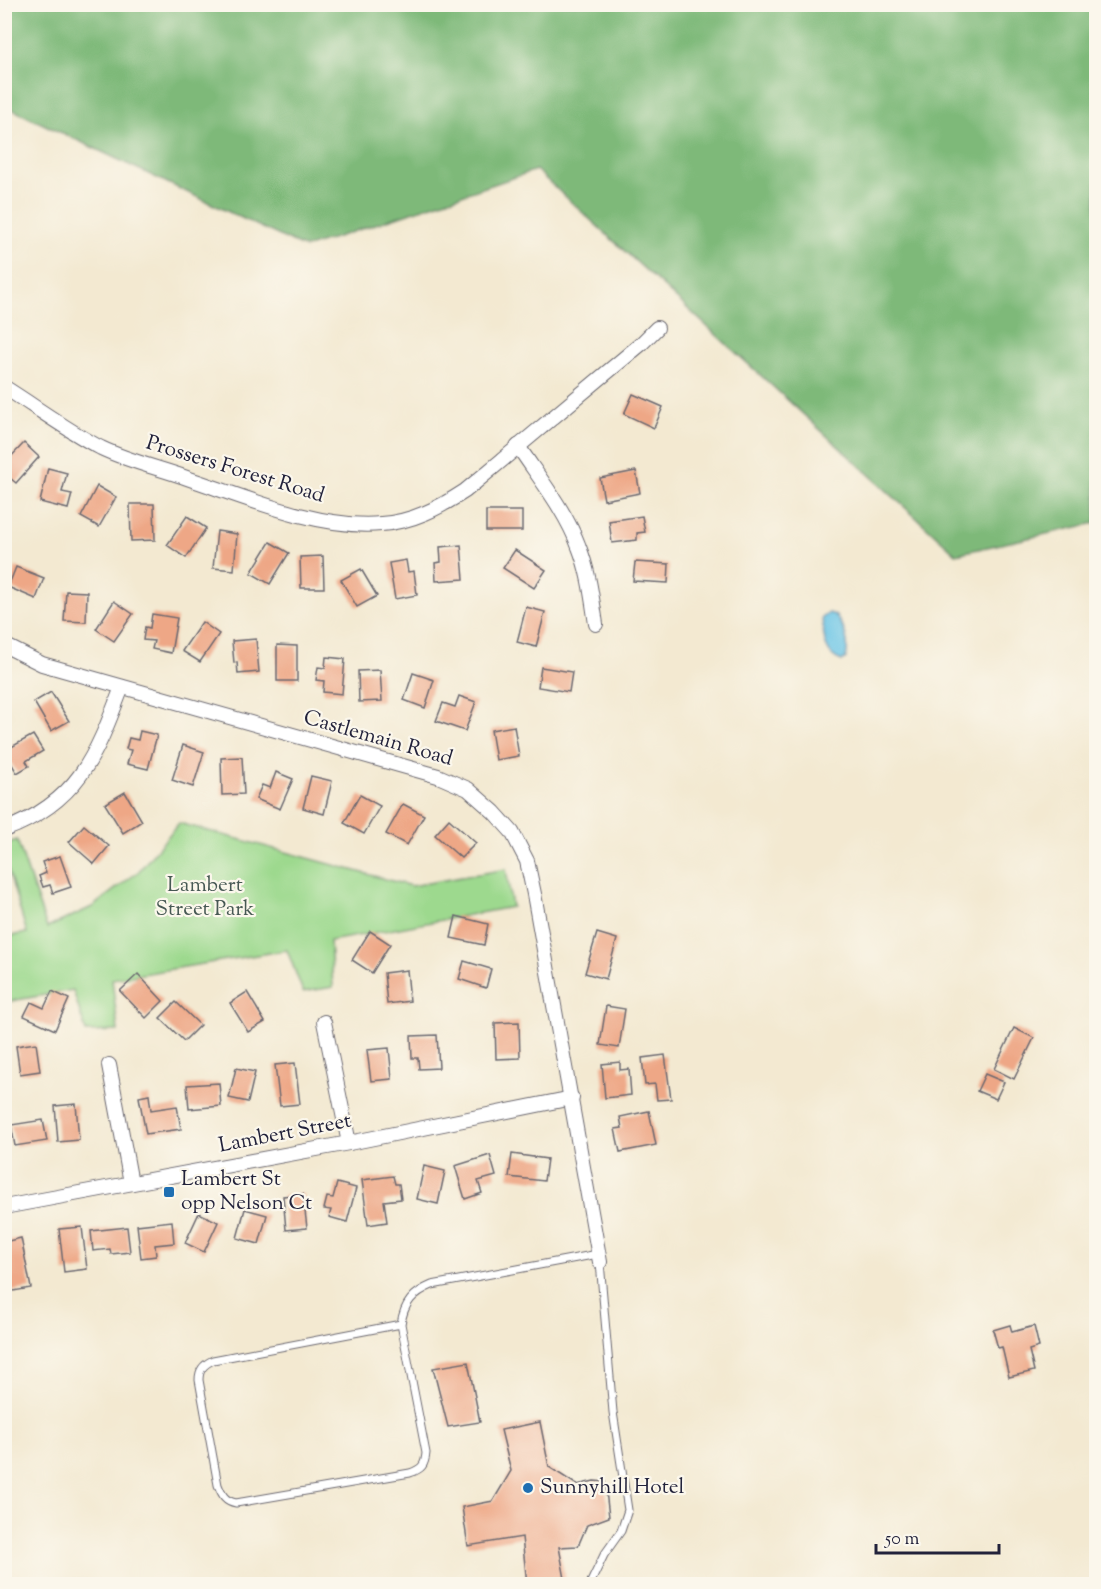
<svg xmlns="http://www.w3.org/2000/svg" width="1101" height="1589" font-family="'Sorts Mill Goudy',serif">
<style>
.green{fill:#9dd98e;stroke:#607e64;stroke-width:1.5}
.forest{fill:#7eb979;stroke:#506e5a;stroke-width:1.5}
.water{fill:#68c4e6;stroke:#457390;stroke-width:1.5}
.building{fill:#eea786}
.lines{fill:none;stroke-linecap:round;stroke-linejoin:round}
.service-casing{stroke:#6b6870;stroke-width:9}
.minor-casing{stroke:#6b6870;stroke-width:16}
.service{stroke:#fff;stroke-width:7}
.minor{stroke:#fff;stroke-width:14}
.poi-dot{fill:#1f6fb2;stroke:#fbf7ec;stroke-width:2}
.labels{text-anchor:middle;dominant-baseline:central;stroke-width:4.5;stroke-linejoin:round;paint-order:stroke}
.street-label{font-size:21px;fill:#22223b;stroke:#fbf7ec}
.park-label{font-size:21px;fill:#475954;stroke:#fbf7ec}
.poi-label{font-size:21px;fill:#22223b;stroke:#fbf7ec;text-anchor:start}
</style>
<rect width="100%" height="100%" fill="#fbf7ec"/>
<filter id="ink" filterUnits="userSpaceOnUse"><feTurbulence type="fractalNoise" baseFrequency=".0167" numOctaves="2"/><feDisplacementMap in="SourceGraphic" scale="12" xChannelSelector="R" yChannelSelector="G"/><feConvolveMatrix kernelMatrix="1 2 1 2 8 2 1 2 1" color-interpolation-filters="sRGB"/></filter>
<filter id="wash" filterUnits="userSpaceOnUse"><feTurbulence type="fractalNoise" baseFrequency=".008" numOctaves="4" result="noise"/><feDisplacementMap in="SourceGraphic" scale="24" xChannelSelector="R" yChannelSelector="G"/><feGaussianBlur stdDeviation="1.35" result="paint"/><feColorMatrix in="noise" values="0 0 0 0 0 0 0 0 0 0 0 0 0 0 0 0 0 1.4 0 .05"/><feComposite in="paint" operator="in"/></filter>
<g filter="url(#wash)">
<rect width="100%" height="100%" fill="#f3e9d1"/>
<path class="green" d="M179 823 411 886 506 869 512 907 330 941 333 987 303 992 287 950 112 979 118 1031 86 1032 73 990 5 1002 4 937 27 933 5 860V844L17 840 47 928 92 907 139 871Z"/>
<path class="forest" d="M5 4 1096 5V523L956 554 536 170 305 248 5 106Z"/>
<path class="water" d="M829 613 835 615C845 629 850 641 846 658L842 661C823 655 824 635 822 618Z"/>
<g id="blocks">
<g class="building">
<path d="M633 394 663 407 654 428 624 414Z"/>
<path d="M24 443 39 457 16 483 4 473V464Z"/>
<path d="M48 468 67 473 62 492 72 494 68 509 40 502Z"/>
<path d="M636 471 640 493 604 500 600 478Z"/>
<path d="M97 486 116 497 99 527 81 517Z"/>
<path d="M130 504H154L155 540 131 541Z"/>
<rect x="486" y="511" width="36" height="20"/>
<path d="M187 516 206 528 186 558 167 545Z"/>
<path d="M642 516 645 532 637 533V540L612 543 609 521Z"/>
<path d="M217 531 237 534 234 570 213 568Z"/>
<path d="M270 542 289 553 270 584 251 573Z"/>
<path d="M461 545 464 579 436 581 435 563 441 562 440 547Z"/>
<path d="M515 550 546 570 534 588 503 568Z"/>
<path d="M323 556 324 588H301L300 557Z"/>
<path d="M406 560 408 572 414 571 417 595 395 599 389 563Z"/>
<path d="M635 562 669 564 668 583 633 581Z"/>
<path d="M16 567 44 578 36 599 8 587Z"/>
<path d="M361 569 377 596 357 607 341 580Z"/>
<path d="M66 591 87 592 86 622 64 621Z"/>
<path d="M114 601 133 614 114 641 96 629Z"/>
<path d="M526 607 545 612 536 647 517 642Z"/>
<path d="M152 614 177 618 171 653 152 649 154 641 143 640 145 627 150 628Z"/>
<path d="M202 622 219 634 200 662 182 651Z"/>
<path d="M256 639 259 672 238 674 237 662 234 663 232 641Z"/>
<path d="M277 645 297 646V681H277Z"/>
<path d="M326 657 345 659 342 694 323 692 324 681 316 680 318 667 325 668Z"/>
<path d="M541 667 572 672 569 692 538 687Z"/>
<path d="M380 670 382 701 359 702 358 671Z"/>
<path d="M413 673 434 680 425 708 404 700Z"/>
<path d="M51 692 69 721 51 731 34 702Z"/>
<path d="M459 696 476 702 465 731 436 721 443 703 455 707Z"/>
<path d="M514 726 519 756 496 760 491 730Z"/>
<path d="M140 731 157 735 148 769 127 764 131 750 126 749 129 738 138 740Z"/>
<path d="M33 735 43 751 26 761 29 766 17 773 4 751Z"/>
<path d="M183 745 204 752 193 787 172 780Z"/>
<path d="M242 757 244 794 222 795 221 758Z"/>
<path d="M276 772 293 779 280 809 256 799 262 785 270 788Z"/>
<path d="M311 776 332 781 324 814 303 808Z"/>
<path d="M125 792 142 821 123 833 105 804Z"/>
<path d="M360 795 380 806 364 834 344 823Z"/>
<path d="M403 804 424 815 407 845 386 834Z"/>
<path d="M449 819 476 843 461 858 435 835Z"/>
<path d="M84 825 109 846 94 864 69 842Z"/>
<path d="M60 856 71 887 53 893 50 885 43 887 39 876 46 873 42 862Z"/>
<path d="M456 916 488 924 484 945 451 938Z"/>
<path d="M370 931 390 944 372 973 352 960Z"/>
<path d="M597 933 617 939 606 979 585 973Z"/>
<path d="M464 961 491 969 486 988 459 979Z"/>
<path d="M407 970 410 1001 387 1004 384 973Z"/>
<path d="M138 974 163 1001 146 1018 120 991Z"/>
<path d="M52 991 69 999 55 1030 24 1016 31 1002 44 1008Z"/>
<path d="M247 992 265 1022 248 1032 230 1003Z"/>
<path d="M176 1002 200 1025 184 1041 160 1018Z"/>
<path d="M606 1006 625 1009 619 1048 600 1045Z"/>
<path d="M519 1022 520 1058 496 1059 495 1023Z"/>
<path d="M1014 1028 1034 1038 1014 1079 994 1069Z"/>
<path d="M437 1035 439 1068 419 1069 418 1058H412L411 1036Z"/>
<path d="M36 1043 40 1071 20 1074 16 1046Z"/>
<path d="M389 1048 392 1079 371 1081 367 1050Z"/>
<path d="M665 1055 671 1099 657 1100 655 1084 645 1085 642 1058Z"/>
<path d="M620 1062V1070L629 1069 631 1095 605 1098 602 1064Z"/>
<path d="M295 1063 300 1104 280 1106 275 1065Z"/>
<path d="M236 1068 255 1072 248 1102 229 1098Z"/>
<path d="M985 1074 1004 1082 996 1099 977 1091Z"/>
<path d="M219 1083 221 1106 189 1109 187 1085Z"/>
<path d="M149 1095 151 1110 177 1106 181 1129 146 1134 139 1097Z"/>
<path d="M76 1104 79 1140 58 1142 55 1106Z"/>
<path d="M649 1111 656 1145 620 1152 615 1129 622 1128 620 1117Z"/>
<path d="M43 1120 47 1141 15 1146 11 1125Z"/>
<path d="M512 1154 547 1159 544 1181 509 1177Z"/>
<path d="M490 1155 496 1176 478 1181 482 1193 465 1199 455 1166Z"/>
<path d="M424 1166 445 1171 438 1204 417 1199Z"/>
<path d="M393 1176 395 1184H399L401 1199 384 1201 387 1222 368 1225 362 1180Z"/>
<path d="M337 1183 356 1188 347 1222 329 1217 331 1210 324 1209 327 1197 333 1198Z"/>
<path d="M303 1194 307 1228 286 1230 283 1196Z"/>
<path d="M245 1209 267 1215 259 1244 237 1238Z"/>
<path d="M199 1213 218 1222 204 1252 185 1243Z"/>
<path d="M172 1221 174 1243 155 1245 156 1256 141 1258 137 1225Z"/>
<path d="M82 1227 87 1269 64 1272 59 1229Z"/>
<path d="M127 1227 130 1252 111 1254 110 1249 93 1251 91 1231Z"/>
<path d="M21 1238 31 1288 8 1292 4 1276V1242Z"/>
<path d="M1010 1325 1012 1332 1034 1326 1039 1347 1029 1350 1034 1371 1009 1377 1002 1347 998 1348 993 1330Z"/>
<path d="M468 1362 480 1422 448 1427 433 1368Z"/>
<path d="M540 1422 549 1467 577 1485 594 1481 605 1482 609 1517 587 1525 578 1546 559 1547 566 1584H527L522 1537 468 1546 462 1507 493 1501 511 1471 501 1430Z"/>
</g>
</g>
</g>
<g filter="url(#ink)">
<use href="#blocks" fill-opacity="0" stroke="#6b6870" stroke-width="1.5"/>
<g class="lines">
<g class="service-casing">
<g id="service">
<path d="M401 1324 213 1360C203 1365 199 1370 199 1380L218 1485C222 1495 225 1501 236 1503L410 1473C422 1469 425 1465 426 1453L401 1324C404 1303 413 1293 432 1285L598 1254"/>
<path d="M590 1584 604 1555 621 1531 628 1510 613 1412 600 1262"/>
</g>
</g>
<g class="minor-casing">
<g id="minor">
<path d="M4 387C36 407 68 431 101 448 128 461 159 468 187 478 244 497 321 530 381 524 412 522 439 508 465 491L641 344 657 328"/>
<path d="M518 446C539 478 566 511 579 547 589 572 592 598 596 624"/>
<path d="M4 645 42 664 438 776 468 789 494 812 512 832 527 861 534 894 600 1262"/>
<path d="M4 830C79 802 96 755 122 687"/>
<path d="M324 1022 349 1143"/>
<path d="M109 1065 131 1183"/>
<path d="M4 1207 349 1143 572 1098"/>
</g>
</g>
<use href="#service" class="service"/>
<use href="#minor" class="minor"/>
</g>
</g>
<g class="poi-dot">
<rect x="163" y="1186" width="12" height="12" rx="3"/>
<circle cx="528" cy="1488" r="6"/>
</g>
<g class="labels">
<g class="street-label">
<text transform="translate(235 470) rotate(17)">Prossers Forest Road</text>
<text transform="translate(378 739) rotate(16)">Castlemain Road</text>
<text transform="translate(285 1134) rotate(-11)">Lambert Street</text>
</g>
<g class="park-label">
<text x="205" y="886">Lambert<tspan x="205" dy="24">Street Park</tspan></text>
</g>
<g class="poi-label">
<text x="181" y="1180">Lambert St<tspan x="181" dy="24">opp Nelson Ct</tspan></text>
<text x="540" y="1488">Sunnyhill Hotel</text>
</g>
</g>
<rect width="1101" height="1589" fill="none" stroke="#fbf7ec" stroke-width="24"/>
<path d="M876 1544v9h123v-9" fill="none" stroke="#22223b" stroke-width="3"/>
<text x="885" y="1544" font-size="18" fill="#22223b" stroke="#fbf7ec" stroke-width="4.5" paint-order="stroke">50 m</text>
</svg>
